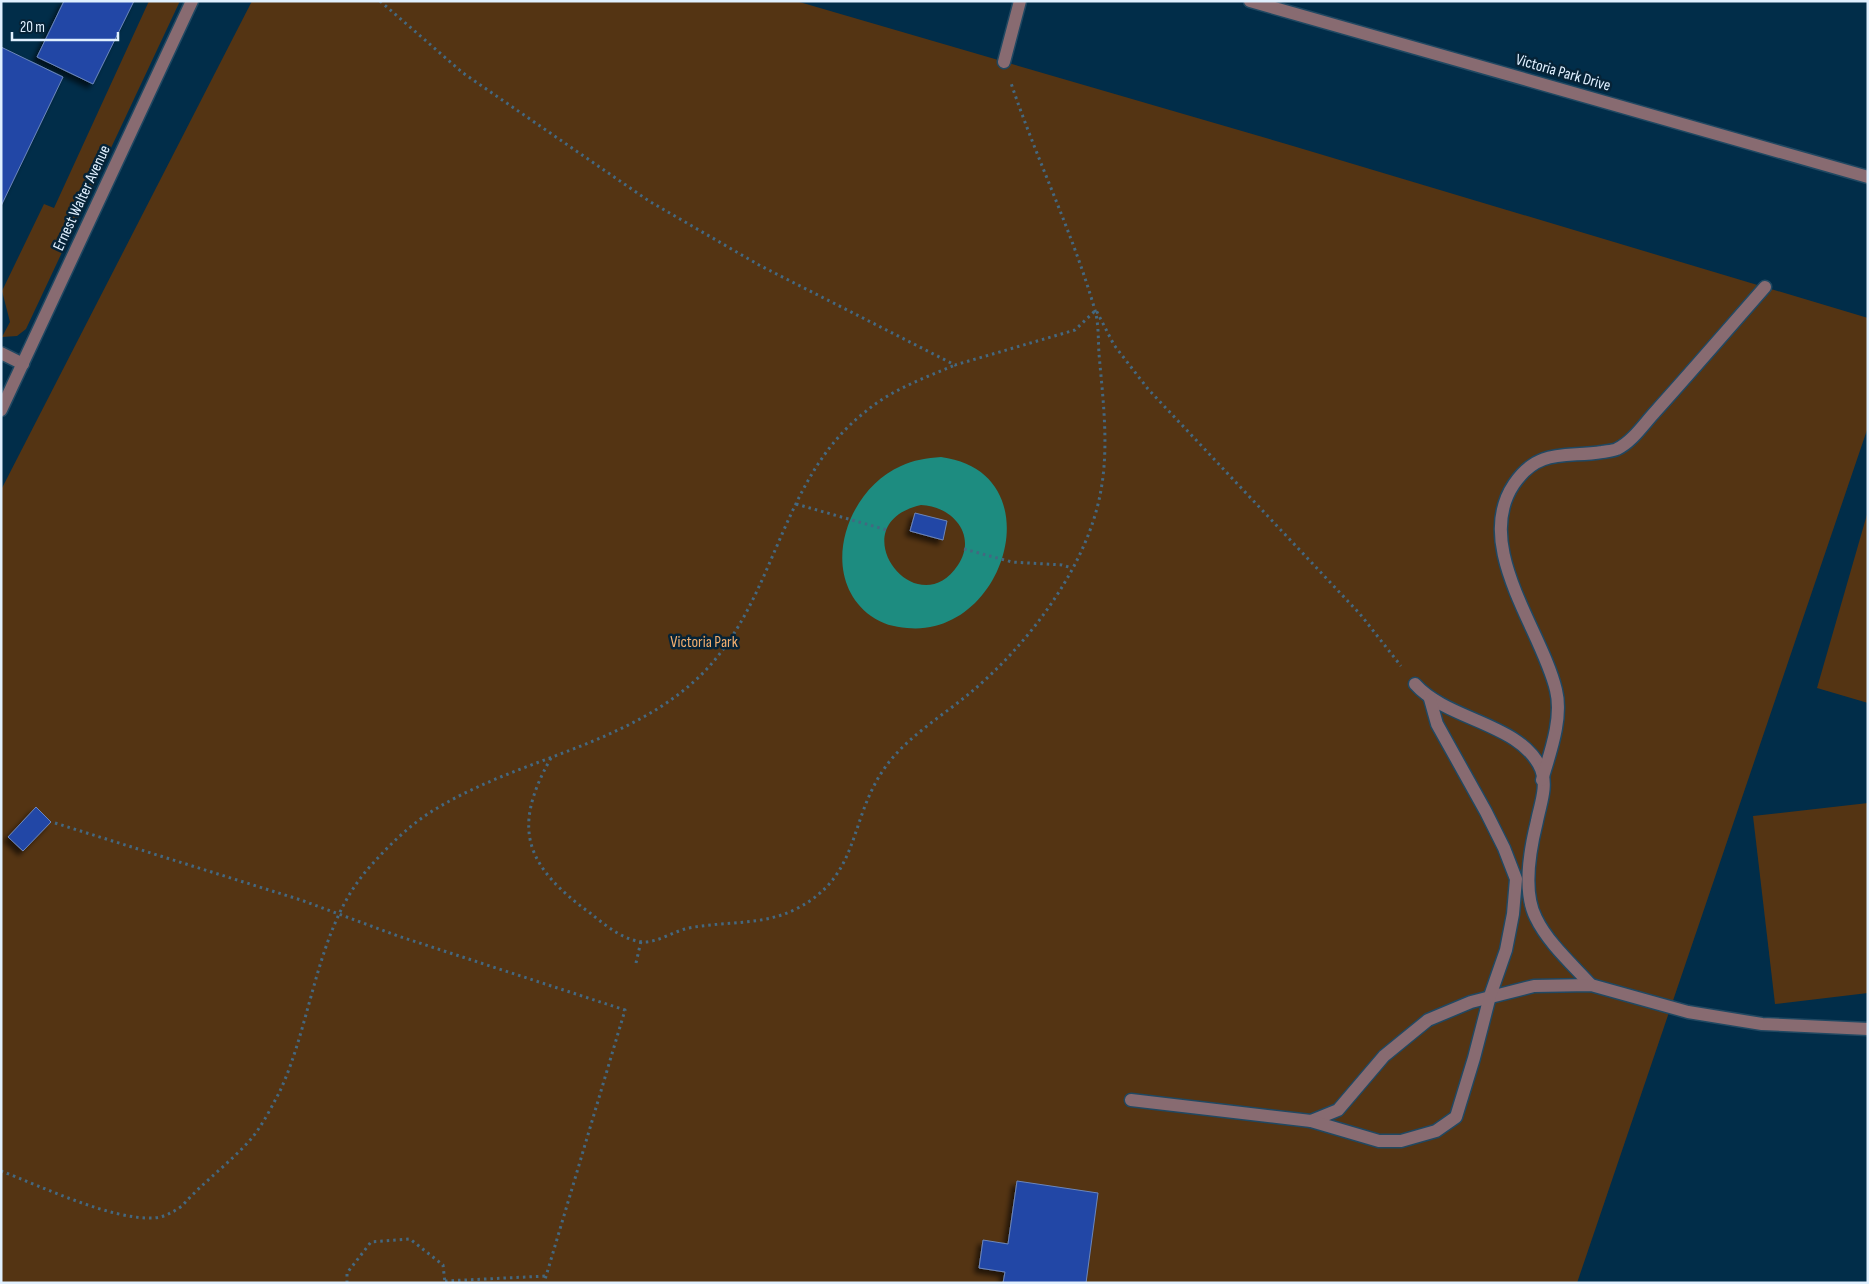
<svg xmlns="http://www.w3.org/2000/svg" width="1869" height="1284" font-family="'Sofia Sans Condensed',sans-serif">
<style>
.green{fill:#543413}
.water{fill:#1d8c80;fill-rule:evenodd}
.building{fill:#2047a6;stroke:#6c86bb;filter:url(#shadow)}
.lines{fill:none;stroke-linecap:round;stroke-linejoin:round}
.minor-casing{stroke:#204862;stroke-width:15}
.path{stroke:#446880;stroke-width:3;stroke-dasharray:2.5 4;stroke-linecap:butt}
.minor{stroke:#886b71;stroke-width:12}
.labels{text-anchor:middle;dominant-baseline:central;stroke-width:5;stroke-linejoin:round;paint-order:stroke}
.street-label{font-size:16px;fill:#e0f0ff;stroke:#062337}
.park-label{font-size:16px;fill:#f3af6f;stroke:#062337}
</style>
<defs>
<filter id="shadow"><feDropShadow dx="-4.5" dy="4.5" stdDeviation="2.5" flood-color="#0009"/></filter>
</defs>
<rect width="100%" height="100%" fill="#012d49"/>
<g class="green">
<path d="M149 1H180L26 329 17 336 2 337 10 322 2 291 44 204 54 208Z"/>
<path d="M252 1H796L1293 146 1868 318V427L1577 1283H1V490Z"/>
<path d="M1868 511V703L1817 688Z"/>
<path d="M1868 803V993L1775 1004 1753 816Z"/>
</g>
<path class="water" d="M941 457C1055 472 1006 638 907 628 894 627 882 624 871 616 817 576 846 490 901 466 913 460 927 458 941 457ZM921 505C952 506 978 535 958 565 916 628 838 524 921 505Z"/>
<g class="building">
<path d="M64 1H134L93 84 37 57Z"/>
<path d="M1 47 63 77 1 206Z"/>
<path d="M915 513 947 521 943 540 910 531Z"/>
<path d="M36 807 51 822 23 851 8 837Z"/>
<path d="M1017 1181 1098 1193 1086 1283H1003L1005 1272 979 1268 983 1240 1008 1244Z"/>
</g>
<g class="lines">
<g class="minor-casing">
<g id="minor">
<path d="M1250 1 1868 177"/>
<path d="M1004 62 1020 1"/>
<path d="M1 353 23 364"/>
<path d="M1 410 192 1"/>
<path d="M1415 684C1448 721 1521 723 1541 769 1548 786 1540 805 1537 821 1530 849 1522 891 1536 918 1548 943 1573 965 1591 985"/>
<path d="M1542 780C1550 753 1563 718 1556 690 1542 630 1472 546 1514 484 1539 447 1567 458 1602 452 1607 451 1613 451 1617 449 1632 442 1644 424 1655 412 1692 371 1728 329 1765 287"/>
<path d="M1131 1100 1311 1121 1338 1110 1384 1056 1428 1020 1471 1002 1534 986 1591 985 1688 1012 1762 1024 1868 1029"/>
<path d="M1311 1121 1379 1141H1401L1436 1131 1456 1117 1474 1058 1490 996 1506 950 1513 914 1516 879 1504 848 1486 812 1437 724 1430 699"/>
</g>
</g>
<g class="path">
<path d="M380 1 463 73 649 201 759 265 955 365 1075 330 1096 310 1114 345 1148 389 1360 614 1401 666"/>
<path d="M796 504 887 530"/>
<path d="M964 549 1012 562 1062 565 1072 568"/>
<path d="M551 758C510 830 527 867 590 913 605 925 624 941 644 942 659 942 674 931 689 928 725 921 762 926 796 909 861 876 848 821 884 769 905 738 941 717 970 693 1028 645 1088 566 1101 490 1109 446 1103 399 1099 354 1098 339 1099 322 1094 307 1072 231 1036 158 1011 83"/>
<path d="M55 823 301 900 398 936 625 1010 544 1283"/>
<path d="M636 963 641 941"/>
<path d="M1 1171C43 1187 111 1220 154 1218 165 1217 173 1212 182 1206 203 1182 230 1163 251 1139 262 1126 271 1108 279 1093 312 1024 316 929 367 870 388 846 411 823 439 807 523 757 629 745 701 675 777 600 779 479 865 412 891 390 924 378 955 365"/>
<path d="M445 1281 546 1276"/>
<path d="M347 1283V1273L371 1242 410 1239 443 1265 445 1283"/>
</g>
<use href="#minor" class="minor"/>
</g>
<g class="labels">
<g class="street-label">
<text transform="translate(1563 73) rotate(16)">Victoria Park Drive</text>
<text transform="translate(82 198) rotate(-65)">Ernest Walter Avenue</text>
</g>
<g class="park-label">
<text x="704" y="642">Victoria Park</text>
</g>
</g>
<rect width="1869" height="1284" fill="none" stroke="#e0f0ff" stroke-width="5"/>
<path d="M12 32v8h106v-8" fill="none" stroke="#e0f0ff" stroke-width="2.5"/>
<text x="20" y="32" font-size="15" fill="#e0f0ff" stroke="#062337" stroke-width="4" paint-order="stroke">20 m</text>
</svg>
